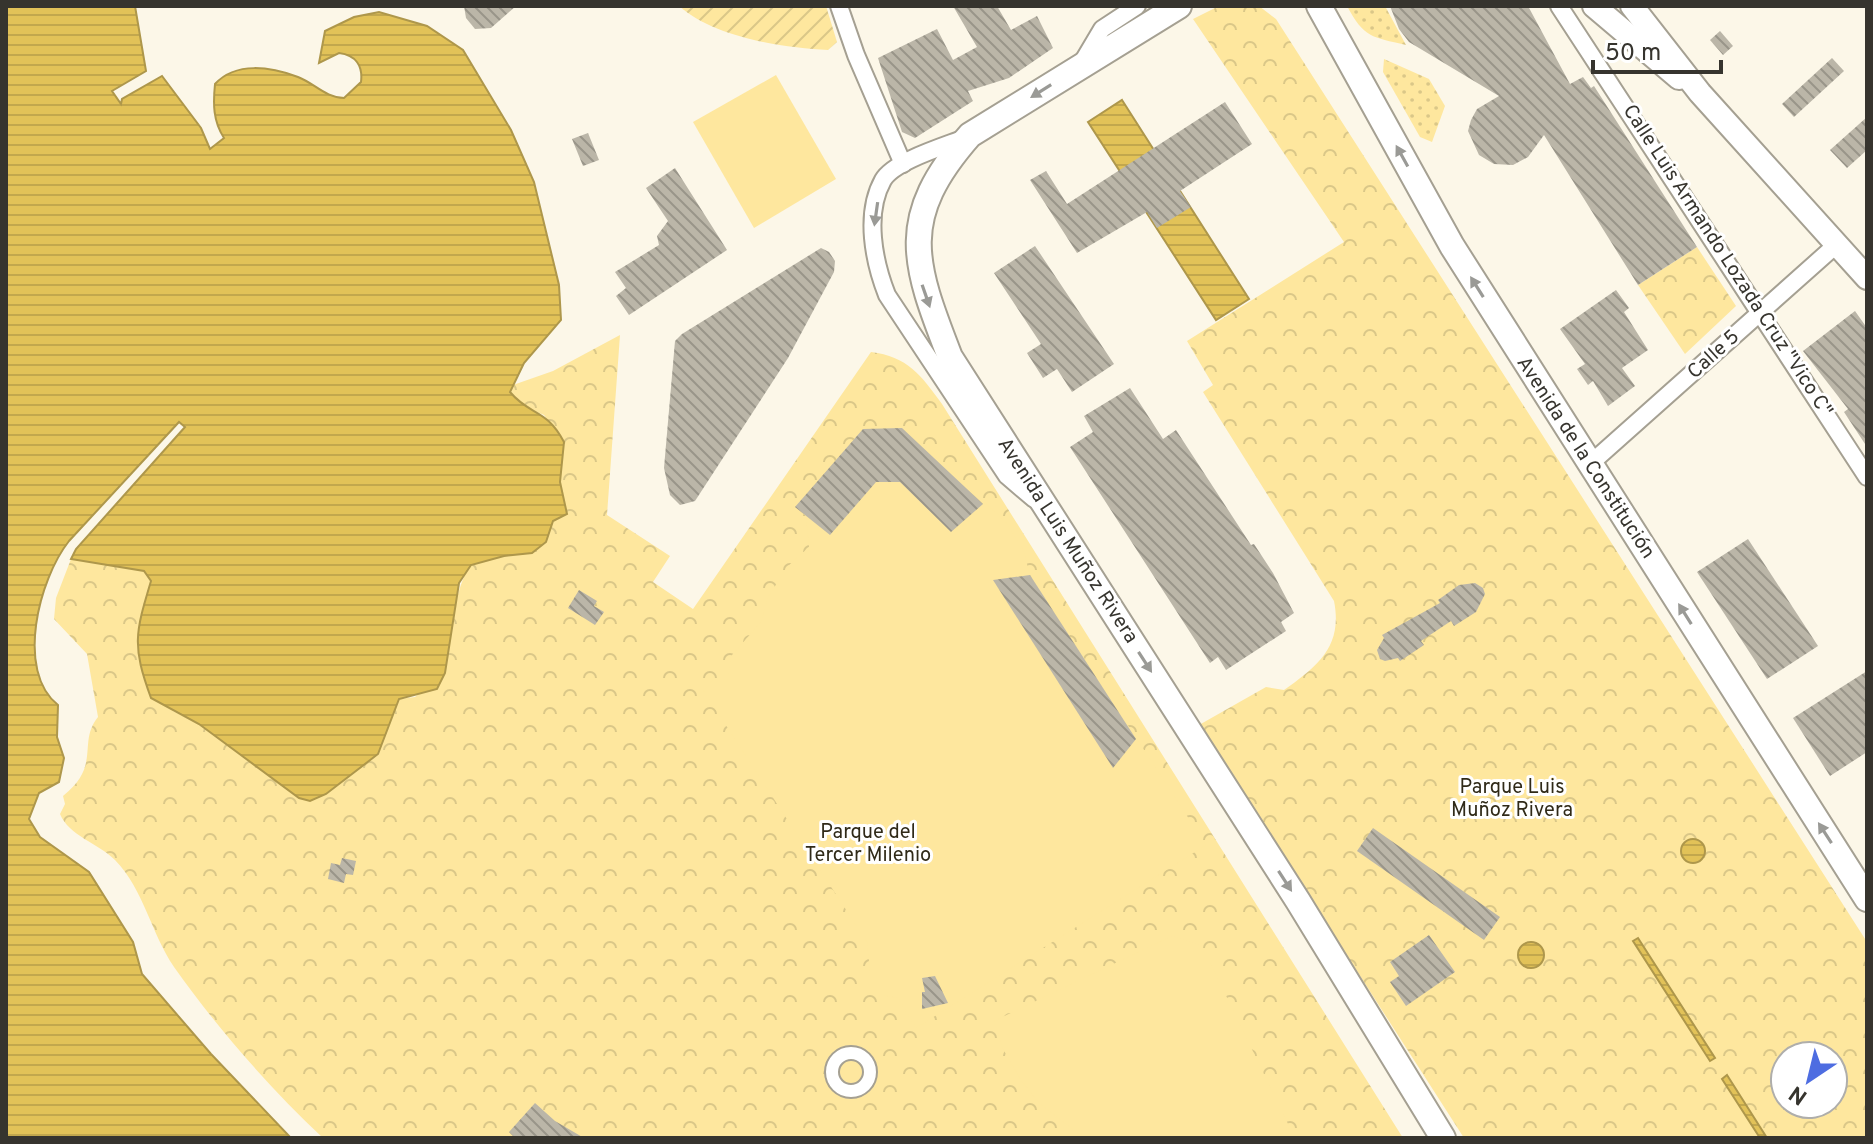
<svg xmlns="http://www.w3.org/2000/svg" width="1873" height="1144" font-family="Overpass,sans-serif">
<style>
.grass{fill:url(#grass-dots)}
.forest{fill:url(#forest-crowns);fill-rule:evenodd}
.garden{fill:url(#garden-furrows)}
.pitch{fill:#fee79e}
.water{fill:url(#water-rules);stroke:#ae974b;stroke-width:2}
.building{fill:url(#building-back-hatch)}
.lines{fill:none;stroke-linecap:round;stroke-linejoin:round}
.pedestrian-casing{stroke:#a5a092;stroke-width:16}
.minor-casing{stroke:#a5a092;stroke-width:20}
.secondary-casing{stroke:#a5a092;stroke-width:26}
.primary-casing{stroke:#a5a092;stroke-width:28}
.pedestrian{stroke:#fff;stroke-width:12}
.minor{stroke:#fff;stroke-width:16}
.secondary{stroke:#fff;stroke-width:22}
.primary{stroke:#fff;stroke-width:24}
.oneway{fill:#9a9a96}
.labels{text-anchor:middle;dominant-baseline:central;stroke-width:6;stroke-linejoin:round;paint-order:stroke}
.street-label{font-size:20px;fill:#36342e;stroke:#fff}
.park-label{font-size:20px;fill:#302a18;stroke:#fff}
</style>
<defs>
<pattern id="grass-dots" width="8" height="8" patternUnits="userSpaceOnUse" patternTransform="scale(2)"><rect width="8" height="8" fill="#fee79e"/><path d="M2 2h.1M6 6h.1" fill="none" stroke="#dac788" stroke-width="1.8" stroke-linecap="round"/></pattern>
<pattern id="forest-crowns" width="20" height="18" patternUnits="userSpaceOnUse" patternTransform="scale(2)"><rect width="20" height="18" fill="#fee79e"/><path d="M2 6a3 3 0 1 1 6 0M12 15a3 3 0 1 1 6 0" fill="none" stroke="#dac788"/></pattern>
<pattern id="garden-furrows" width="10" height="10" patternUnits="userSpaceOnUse" patternTransform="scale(2)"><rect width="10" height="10" fill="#fee79e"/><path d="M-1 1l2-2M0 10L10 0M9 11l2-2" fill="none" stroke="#dac788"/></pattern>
<pattern id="water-rules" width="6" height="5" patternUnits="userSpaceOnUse" patternTransform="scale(2)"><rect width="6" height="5" fill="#e2c258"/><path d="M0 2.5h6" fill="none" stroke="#c2a74d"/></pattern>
<pattern id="building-back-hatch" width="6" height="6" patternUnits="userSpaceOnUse" patternTransform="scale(2)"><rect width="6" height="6" fill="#bbb6a8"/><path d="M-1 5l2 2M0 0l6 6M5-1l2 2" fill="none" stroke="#999589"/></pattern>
</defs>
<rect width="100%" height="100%" fill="#fcf7e8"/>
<g class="grass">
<path d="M1347 6H1385L1406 45C1372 37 1364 38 1347 6Z"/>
<path d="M1384 59 1429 79 1445 106 1432 142 1420 137 1383 72Z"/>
</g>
<g class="forest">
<path d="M1219 6H1259L1276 19 1867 942V1138H1464L1199 725 1266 687 1284 690C1318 666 1343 646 1334 601L1203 392 1213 385 1187 341 1344 242 1193 19ZM1785 1056H1833V1104H1785Z"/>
<path d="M1697 247 1736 306 1685 354 1638 285Z"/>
<path d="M620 335 607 515 670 556 653 582 693 609 871 352C907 356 922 376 942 404L1403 1138H323C268 1086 218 1029 174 967 151 933 144 890 115 860 98 843 69 836 60 814L65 804 63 796C102 765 77 743 98 717L87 654 54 619 56 598 71 559 144 571 151 582 173 711 199 724 267 772 326 794 378 754 399 699 415 697 445 673C446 652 457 575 472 565 508 543 535 573 553 521L567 514 560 482 564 442 544 415 520 405 510 392 513 385 553 371Z"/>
</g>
<path class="garden" d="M679 6H826L837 42 828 50C782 48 714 37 679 6Z"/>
<g class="pitch">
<path d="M776 75 836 179 754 228 693 122Z"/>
<path d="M902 428 1005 521 1023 549 1030 575 1206 845 916 1028 898 998 882 995 886 987 870 971 867 942 703 690 715 679 723 687 727 685 732 655 761 622 768 597 788 566 809 547 806 516 795 507 863 429Z"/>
<path d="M1172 936 1202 946 1290 1128 1274 1138H1084L1039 1103 1021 1080 1003 1049 994 1021Z"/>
</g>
<g class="water">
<path d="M6 6H135L146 71 112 91 121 104 122 99 162 76 201 128 210 149 224 138C213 121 213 104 215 84 236 61 271 67 298 77 314 83 326 98 344 98L361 82C363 66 356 55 339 53L319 63 325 31 354 17 379 12 427 26 463 50 511 130 534 182 559 285 561 320 524 363 510 392C530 416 546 408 564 442L560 482 567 514 553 521 546 542 532 553 504 556 471 565 459 583 445 673 437 689 399 699 378 754 326 794 310 801 299 798 199 724 151 698C132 646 135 634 151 581L144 571 71 559 76 549 185 427 179 422 69 541C39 579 15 671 58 705L57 737 64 758 59 782 39 793 29 819 40 837 89 872 133 942 142 974 211 1054 291 1138H6Z"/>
<path d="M1122 100 1249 299 1216 320 1088 122Z"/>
<circle cx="1693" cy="851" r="12"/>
<path d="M1638 938 1715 1058 1710 1061 1633 941Z"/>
<circle cx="1531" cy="955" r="13"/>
<path d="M1727 1075 1767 1138H1760L1722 1079Z"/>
</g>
<g class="building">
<path d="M464 6H516L491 28 475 29 466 18Z"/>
<path d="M953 6H997L1011 30 1037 16 1053 48 1009 78 968 91 973 101 915 138 902 132 878 58 937 29 953 60 977 47Z"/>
<path d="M1390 6H1528L1570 84 1583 77 1591 88 1594 86 1697 247 1638 285 1544 135 1528 157 1513 165 1494 164 1479 155 1468 131 1471 120 1477 109 1499 96 1409 42 1399 29Z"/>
<path d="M1720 31 1733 46 1723 55 1710 40Z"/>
<path d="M1832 58 1844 71 1794 117 1782 104Z"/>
<path d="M1225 102 1252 144 1180 191 1191 207 1157 228 1147 212 1077 253 1030 180 1046 171 1067 204Z"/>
<path d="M1867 117V150L1847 168 1830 150Z"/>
<path d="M588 133 599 160 583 166 572 139Z"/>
<path d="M675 168 727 250 629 315 616 296 626 288 615 272 659 245 657 236 668 221 646 188Z"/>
<path d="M1035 246 1114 364 1072 392 1057 369 1043 378 1027 353 1041 344 994 273Z"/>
<path d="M821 248 829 252 835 261 834 272 788 358 695 501 680 505 670 495 664 468 675 341 682 334Z"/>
<path d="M1616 290 1629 308 1624 312 1648 350 1622 368 1635 386 1608 406 1593 381 1588 385 1577 369 1585 364 1560 329Z"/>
<path d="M1855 311 1867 328V447L1844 412 1848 409 1803 351Z"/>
<path d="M1130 388 1163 439 1176 430 1251 545 1254 544 1273 573 1294 613 1281 622 1286 631 1226 670 1218 657 1210 663 1070 447 1093 432 1084 416Z"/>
<path d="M902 428 983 504 951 532 900 482H876L830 535 795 507 863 429Z"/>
<path d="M1748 539 1818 646 1767 679 1697 572Z"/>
<path d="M1030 575 1136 739 1113 768 993 580Z"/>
<path d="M1475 583 1483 588 1485 594 1476 612 1454 626 1451 621 1421 641 1424 645 1400 661 1398 658 1385 661 1380 659 1377 650 1384 638 1382 635 1440 603 1438 600 1459 585Z"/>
<path d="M579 590 597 601 594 606 604 612 595 625 568 608Z"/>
<path d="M1867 671V752L1830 776 1793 718Z"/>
<path d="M1373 828 1500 917 1484 940 1357 851Z"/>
<path d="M342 858 356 861 353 875 346 874 344 883 328 879 331 863 340 865Z"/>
<path d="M1429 935 1455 972 1406 1006 1390 982 1399 976 1390 962Z"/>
<path d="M935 976 948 1003 922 1009V992H925L922 978Z"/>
<path d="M535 1103 555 1121 584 1138H515L509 1132Z"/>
</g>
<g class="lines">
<g class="pedestrian-casing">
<circle id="pedestrian" cx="851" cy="1072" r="19"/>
</g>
<g class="minor-casing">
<g id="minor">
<path d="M839 6 856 55 903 164"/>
<path d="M1559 6 1867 477"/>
<path d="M1080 66 1102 29 1137 6"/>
<path d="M965 138C945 146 894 161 883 180 864 214 874 262 887 295L1007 476 1034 499"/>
<path d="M1590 464 1836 245"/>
</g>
</g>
<g class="secondary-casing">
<g id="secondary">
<path d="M1594 6 1679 78"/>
<path d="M1632 6 1700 93 1867 278"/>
</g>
</g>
<g class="primary-casing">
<g id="primary">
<path d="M1179 6 970 135C897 218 913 262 950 357L1298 901 1443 1138"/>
<path d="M1319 6 1452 246 1867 899"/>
</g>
</g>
<use href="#pedestrian" class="pedestrian"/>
<use href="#minor" class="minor"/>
<use href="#secondary" class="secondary"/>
<use href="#primary" class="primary"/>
</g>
<defs><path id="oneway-solid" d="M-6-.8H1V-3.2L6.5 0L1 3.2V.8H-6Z" transform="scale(2)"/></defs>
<g class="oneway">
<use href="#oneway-solid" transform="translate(1041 91) rotate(148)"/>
<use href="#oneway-solid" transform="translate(1402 156) rotate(-119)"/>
<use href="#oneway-solid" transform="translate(876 214) rotate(98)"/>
<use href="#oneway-solid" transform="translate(1477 287) rotate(-122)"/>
<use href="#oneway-solid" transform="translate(926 296) rotate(71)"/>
<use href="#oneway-solid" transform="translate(1685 614) rotate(-122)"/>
<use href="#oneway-solid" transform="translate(1145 662) rotate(57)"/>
<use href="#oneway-solid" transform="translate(1825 833) rotate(-123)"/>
<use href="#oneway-solid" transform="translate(1285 881) rotate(57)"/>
</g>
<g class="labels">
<g class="street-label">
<text transform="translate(1727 261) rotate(57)">Calle Luis Armando Lozada Cruz "Vico C"</text>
<text transform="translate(1714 355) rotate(-42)">Calle 5</text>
<text transform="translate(1585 458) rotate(57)">Avenida de la Constitución</text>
<text transform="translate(1067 541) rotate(57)">Avenida Luis Muñoz Rivera</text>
</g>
<g class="park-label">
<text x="1512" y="788">Parque Luis<tspan x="1512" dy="23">Muñoz Rivera</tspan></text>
<text x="868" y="833">Parque del<tspan x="868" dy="23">Tercer Milenio</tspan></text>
</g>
</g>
<rect width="1873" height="1144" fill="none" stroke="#36342e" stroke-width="16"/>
<g transform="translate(1809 1080) rotate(215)"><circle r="38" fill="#ffffff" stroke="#afaeab" stroke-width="2"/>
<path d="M0-6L14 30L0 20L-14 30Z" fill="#4e6de1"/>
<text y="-12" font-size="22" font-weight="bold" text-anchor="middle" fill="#36342e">N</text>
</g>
<path d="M1593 60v12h128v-12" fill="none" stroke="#36342e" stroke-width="4"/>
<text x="1605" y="60" font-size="24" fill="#36342e" stroke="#ffffff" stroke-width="6" paint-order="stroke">50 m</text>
</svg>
